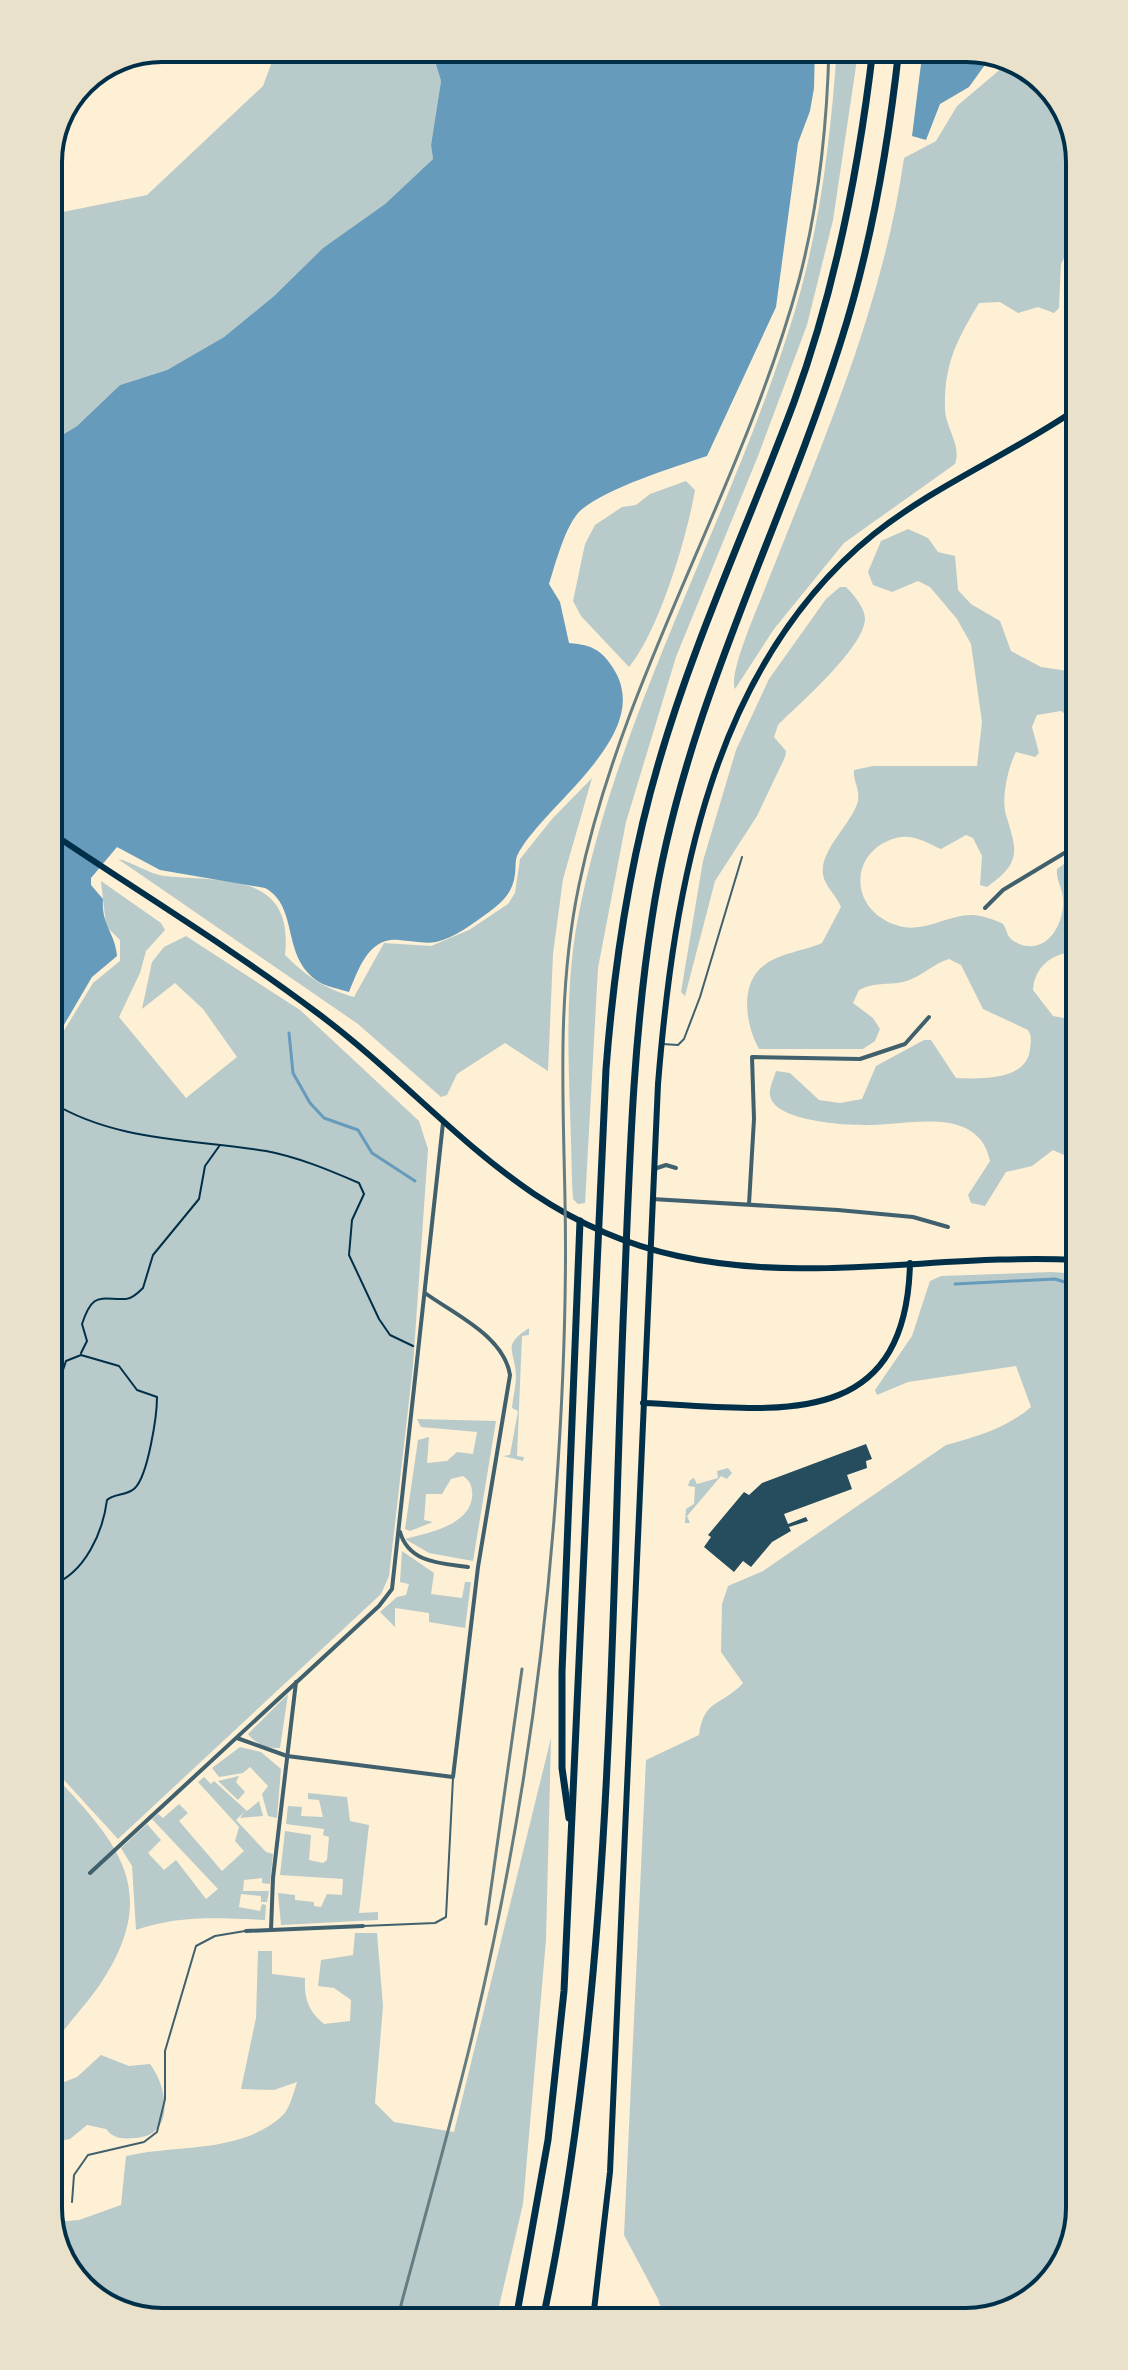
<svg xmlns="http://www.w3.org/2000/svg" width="1128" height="2370" font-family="Poppins,sans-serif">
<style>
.green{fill:#b9caca}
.water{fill:#669bbc}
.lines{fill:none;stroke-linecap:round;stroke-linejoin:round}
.stream{stroke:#669bbc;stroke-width:3}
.building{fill:#264d5e}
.path{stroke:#003049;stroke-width:2}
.service{stroke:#3f606c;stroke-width:2}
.minor{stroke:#3f606c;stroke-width:4}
.secondary{stroke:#003049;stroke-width:6}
.motorway{stroke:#003049;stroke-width:7}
.rail{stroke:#657d81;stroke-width:3}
.rim{fill:none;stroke:#003049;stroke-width:4}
</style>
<rect width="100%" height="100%" fill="#fdf0d5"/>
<g class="green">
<path d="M277 48H431L441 81 431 145 433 159 385 204 323 248 274 296 224 337 167 370 120 385 77 426 49 443 48 215 147 195 263 86Z"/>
<path d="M837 48 858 53 833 220 807 325 758 456 676 657 626 822 598 968 585 1203 578 1204 573 1199 572 1182C571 1097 562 1008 577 923 616 716 724 532 788 333 819 239 830 146 837 48Z"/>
<path d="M1005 60 1036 72 1074 125V218L1071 244 1061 264 1059 308 1054 313 1038 307 1018 313 1000 302 979 303C957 340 944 363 945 409 945 427 962 445 955 464L844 543 774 629 735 689C728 673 759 605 766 586 821 446 883 307 904 158L936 141 957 106 1003 67Z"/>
<path d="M686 481 695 490C687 537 659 631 629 667L581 616 573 601 585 544 595 525 622 507 636 505 650 494Z"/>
<path d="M908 529 928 538 938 552 955 556 958 590 971 604 1000 621 1011 651 1041 667 1075 672 1076 722 1061 711 1037 715 1032 727 1039 753 1035 757 1016 752C1008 767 1001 799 1006 815 1017 851 1022 862 987 887L980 885 982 856 973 838 966 835 941 849C927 843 913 833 896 838 849 851 848 909 896 925 925 936 952 910 980 916 985 917 999 921 1003 924 1007 929 1006 935 1012 940 1042 960 1065 928 1063 898 1062 887 1056 880 1057 869L1076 855V953C1054 951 1034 967 1033 990L1053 1016 1076 1020 1077 1161 1053 1150 1032 1166 1006 1172 985 1206 971 1203 968 1195 990 1161C979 1106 911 1124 872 1125 851 1126 773 1122 770 1095 769 1088 774 1078 776 1071L790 1073 819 1100 840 1103 862 1099 876 1066 924 1040H931L956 1078C980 1079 1027 1081 1030 1049 1031 1041 1032 1037 1028 1030L983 1009 961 965 949 959C932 964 919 979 903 982 887 985 874 982 859 990L853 1003 873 1018 880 1029 875 1041 863 1049H759C746 1026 739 985 763 966 779 953 804 951 822 943L841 907C837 897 829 890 825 881 813 855 852 825 858 801 860 788 853 782 854 770L873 766H977L982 722 971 644 957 619 930 587 918 581 892 592 873 585 868 572 881 541Z"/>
<path d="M840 587H846C854 595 865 608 865 619 864 648 799 704 778 725L774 737 786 751 785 757 757 816 715 881 685 996 681 992 703 861 736 750 769 679 826 599Z"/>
<path d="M592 778 563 879 553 954 548 1071 505 1043 457 1074 447 1095 441 1097 358 1024 118 859C133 862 149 874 164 876 225 882 294 872 285 955 306 976 325 989 354 997L384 943 431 946 469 930 508 904 515 893 520 859 552 819Z"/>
<path d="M101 881 161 923 165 930 146 951 140 973 119 1017 186 1098 237 1057 203 1009 175 983 142 1009 152 962 164 947 186 936 300 1010 419 1121 428 1149 413 1366 389 1576 381 1594 118 1839 53 1768 51 1052 93 983 120 961V940L106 926Z"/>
<path d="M1052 1272 1077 1274 1080 2208 1057 2277 1003 2316H904L899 2313 880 2317 664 2318 658 2299 624 2235 646 1760 699 1735C704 1698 721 1707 743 1683L721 1652 722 1604 728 1586 763 1571 946 1445C976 1437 1007 1428 1031 1407L1016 1366 908 1382 877 1395 875 1390 912 1336 930 1281 941 1276Z"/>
<path d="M529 1328V1335L522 1336 517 1456 524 1457 523 1461 503 1456 510 1455 518 1411 512 1408C513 1397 516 1386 516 1376 515 1349 501 1346 529 1328Z"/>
<path d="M417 1419 496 1421 473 1561 429 1553 405 1539C427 1533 468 1526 472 1498 473 1489 471 1481 463 1476L451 1479 442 1494H426L424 1520 433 1522 410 1531 405 1529 418 1440 429 1437 427 1463 447 1461 457 1452 473 1454 477 1432 421 1427Z"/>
<path d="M728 1468 732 1473 727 1479 721 1476 687 1516 690 1523H685L686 1509 694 1504 695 1487 688 1486 690 1480 694 1478 697 1484 718 1478 717 1471Z"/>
<path d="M402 1551 434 1573 431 1594 462 1598 465 1582H471L465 1628 429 1622V1613L395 1608V1627L380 1612 397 1597 406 1595 409 1584 400 1582Z"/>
<path d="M288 1694 280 1748C269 1749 255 1744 248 1734Z"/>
<path d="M551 1738 546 1940 523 2204 496 2319 154 2322 92 2298 54 2245V2222L79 2220 121 2205 126 2156C177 2144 240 2154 282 2116 290 2109 294 2091 297 2082L274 2090 241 2089 256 2018 258 1951H272V1974L305 1978C304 1998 308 2011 324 2024L350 2021 351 2000 334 1988 318 1986 321 1960 353 1955 355 1933H377L383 2006 375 2103 394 2122 454 2132Z"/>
<path d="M240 1747 261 1752 281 1769 277 1818 268 1816 262 1794 268 1786 250 1767 243 1773 219 1777 212 1768Z"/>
<path d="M53 1774C120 1845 162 1892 99 1986 85 2006 67 2024 54 2044Z"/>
<path d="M239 1776 236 1782 245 1792 238 1800 218 1781Z"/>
<path d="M204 1777 211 1784 214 1781 247 1811 259 1801 263 1816 240 1818 245 1811 236 1820 266 1852 273 1854 270 1884 262 1883V1878L244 1880 243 1891H269L267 1902H261V1896L241 1894 239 1907 260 1911 262 1904 266 1905 265 1920C220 1918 179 1915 136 1930L132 1866 121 1848 147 1824 161 1840 148 1853 164 1870 176 1860 206 1899 218 1889 152 1819 158 1814 163 1818 179 1804 188 1813 179 1821 222 1871 244 1851 235 1841 239 1827 198 1782Z"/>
<path d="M308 1793 347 1797 350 1821 369 1825 359 1913 378 1912V1920L281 1925 278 1893 295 1895V1900L314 1902V1906L321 1907 327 1894 342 1895 343 1879 280 1875 285 1831 311 1835 309 1860 323 1863 327 1860 329 1837 323 1835 324 1829 286 1824 288 1806 302 1807 301 1816 323 1817 319 1800 308 1799Z"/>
<path d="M101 2055 129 2066 150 2064C168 2088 176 2136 135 2138 122 2139 114 2139 106 2129L87 2125 70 2139 54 2142V2086L77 2077Z"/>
</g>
<g class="water">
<path d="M431 48H815L814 88 810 111 798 143 776 307 707 456C672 468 609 487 581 510 566 523 555 565 549 584L560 602 569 643C591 645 601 649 613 668 657 735 540 807 517 856 515 861 516 868 515 874 513 892 503 902 489 912 474 923 454 938 436 942 425 944 411 941 399 940 369 937 359 968 349 992 340 989 327 987 319 982 280 957 300 907 265 888L160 870 117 847 91 878V885L103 899C101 926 115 932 117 956L92 977 51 1047 49 443 77 426 120 385 167 370 224 337 274 296 323 248 385 204 433 159 431 145 441 81Z"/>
<path d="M923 48H974L992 55 969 87 940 104 926 140 912 136Z"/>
</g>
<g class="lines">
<g class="stream">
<path d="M289 1033 293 1073 310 1103 324 1118 358 1130 372 1153 415 1181"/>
<path d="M955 1284 1055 1279 1077 1286"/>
</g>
</g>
<path class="building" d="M866 1444 872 1459 866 1461 867 1468 847 1475 852 1489 784 1514 788 1524 806 1517 808 1521 789 1527 791 1531 772 1542 751 1567 743 1561 734 1572 704 1547 711 1537 708 1535 744 1492 749 1495 762 1483Z"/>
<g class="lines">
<g class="path">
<path d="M51 1102C116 1142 193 1139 266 1151 298 1157 329 1170 359 1183L364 1194 352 1220 349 1255 379 1319 390 1335 413 1346"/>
<path d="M81 1353 87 1341 82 1324C93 1291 100 1300 126 1299 132 1299 139 1292 143 1288L153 1255 199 1199 205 1166 220 1145"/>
<path d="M52 1385 62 1373 66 1361 81 1355 119 1366 137 1390 157 1397C157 1416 148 1475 135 1488 127 1496 115 1493 107 1500 103 1532 85 1573 52 1585"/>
</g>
<g class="service">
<path d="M662 1044 678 1045 684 1039 700 997 742 857"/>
<path d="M363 1926 435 1923 446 1917 453 1778"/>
<path d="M72 2202 74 2175 88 2155 144 2142 157 2132 165 2099V2051L196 1946 215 1936 245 1931"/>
</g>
<g class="minor">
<path d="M223 48 246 57 254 48"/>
<path d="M985 908 1003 890 1076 846"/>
<path d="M654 1169 666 1165 676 1168"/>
<path d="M652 1199 838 1210 913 1217 948 1227"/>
<path d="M749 1204 754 1119 752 1057 860 1059 905 1044 929 1017"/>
<path d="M400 1532C409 1563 440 1563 468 1567"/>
<path d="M237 1738 287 1756 453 1777 478 1567 510 1375C504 1336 454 1314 425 1293"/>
<path d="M90 1873 379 1606 392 1589 443 1123"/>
<path d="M271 1930 273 1878 296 1682"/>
<path d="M246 1931 363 1926"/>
</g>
<g class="secondary">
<path d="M50 832C139 892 231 948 316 1012 440 1104 516 1221 678 1256 810 1285 944 1253 1077 1260"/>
<path d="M643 1403C769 1408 906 1438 910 1263"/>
<path d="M593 2319 610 2172 658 1084C674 888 711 665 874 534 936 485 1009 455 1075 410"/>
</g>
<g class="motorway">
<path d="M569 1818 562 1768V1672L580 1221"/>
<path d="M516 2319 548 2140 564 1991 606 1069C614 965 629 864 658 765 694 640 749 523 794 402 836 287 859 169 873 48"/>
<path d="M543 2319C612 1992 610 1656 623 1323 629 1188 631 1052 652 918 683 712 778 539 840 344 871 248 888 149 899 48"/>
</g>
<g class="rail">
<path d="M486 1924 522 1669"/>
<path d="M397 2320C422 2226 449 2132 472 2037 515 1859 543 1676 556 1493 563 1396 567 1298 565 1200 563 1094 557 990 579 885 623 674 743 487 799 280 819 204 827 127 829 48"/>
</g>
</g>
<path d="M0 0H1128V2370H0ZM162 62H966A100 100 0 0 1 1066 162V2208A100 100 0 0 1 966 2308H162A100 100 0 0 1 62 2208V162A100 100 0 0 1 162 62Z" fill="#e9e1ca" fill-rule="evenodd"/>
<path class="rim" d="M162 62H966A100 100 0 0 1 1066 162V2208A100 100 0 0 1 966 2308H162A100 100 0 0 1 62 2208V162A100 100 0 0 1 162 62Z"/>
</svg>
